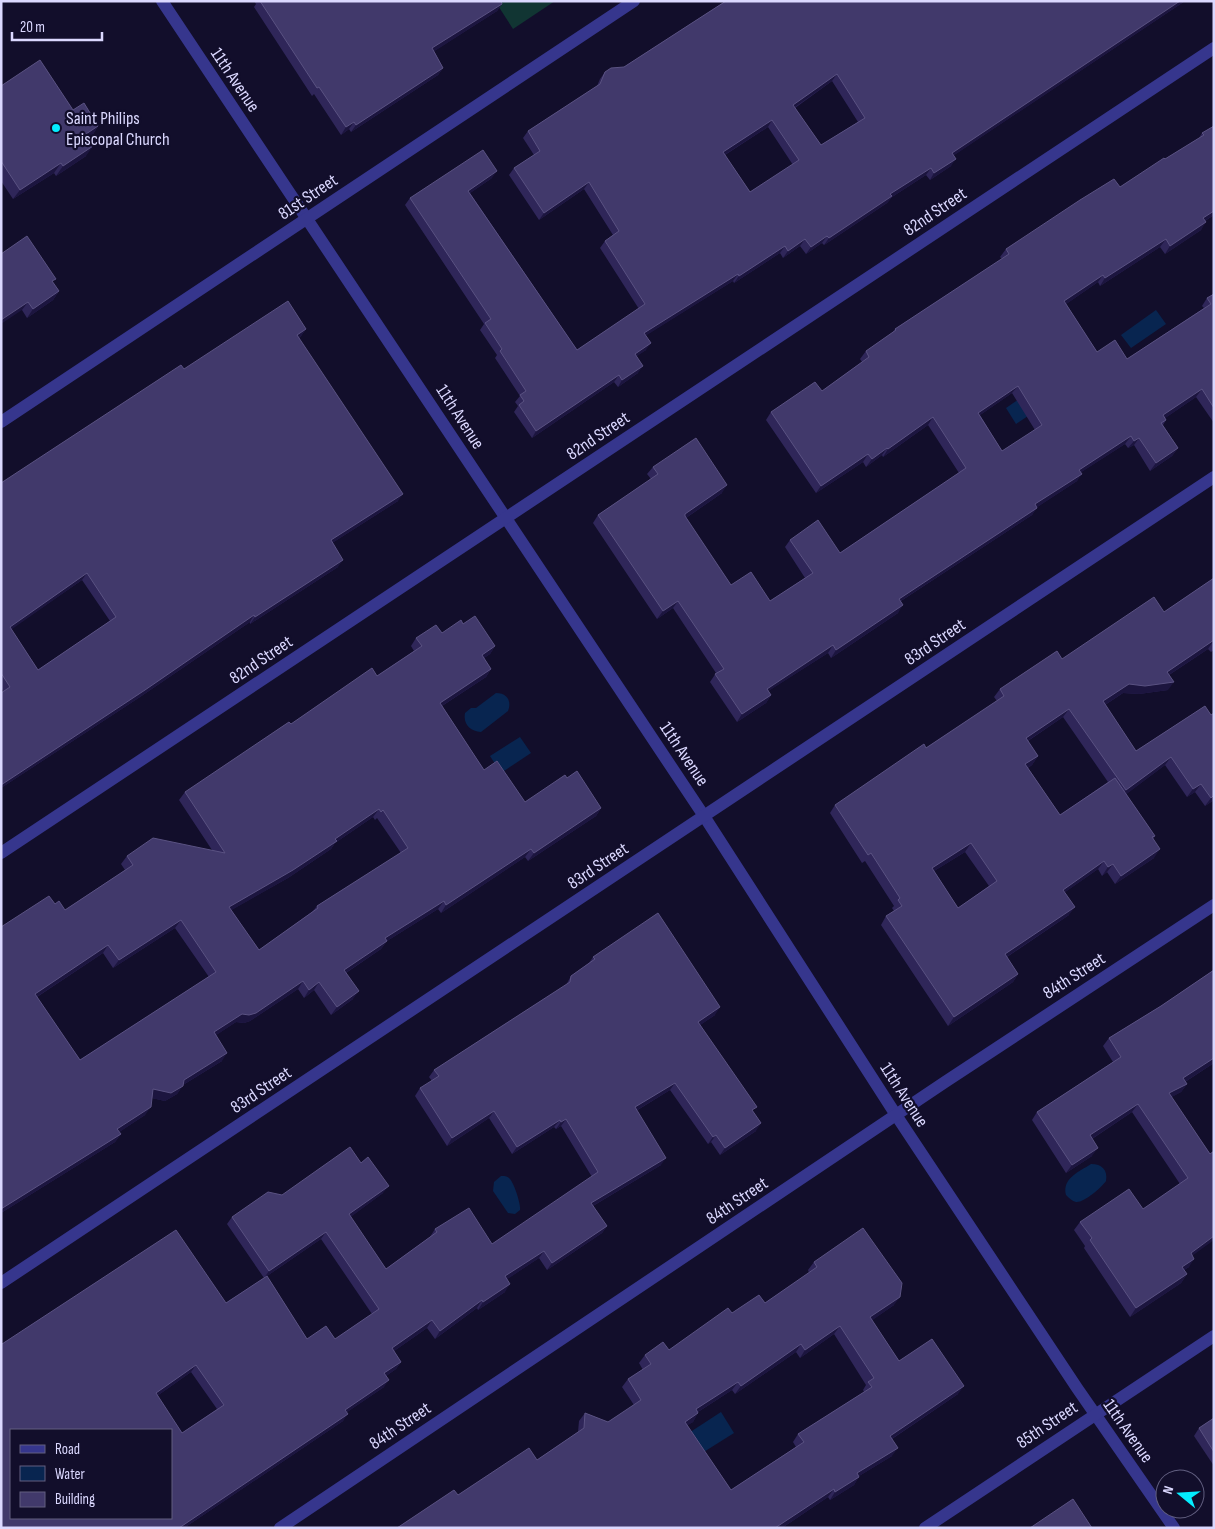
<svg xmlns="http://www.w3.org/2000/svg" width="1215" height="1529" font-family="'Sofia Sans Condensed',sans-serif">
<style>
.green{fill:#113533}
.water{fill:#082550}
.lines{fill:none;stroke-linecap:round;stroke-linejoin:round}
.street{stroke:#36368d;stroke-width:12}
.wall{fill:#2f2659;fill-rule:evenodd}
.shaded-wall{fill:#1c153f}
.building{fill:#41396b;stroke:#5a5282;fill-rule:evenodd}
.poi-dot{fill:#04edff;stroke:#120e2b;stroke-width:2}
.labels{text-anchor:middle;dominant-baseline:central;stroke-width:4.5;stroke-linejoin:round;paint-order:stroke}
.street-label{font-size:18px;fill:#dbd8ff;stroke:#120e2b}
.poi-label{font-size:18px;fill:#dbd8ff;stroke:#120e2b;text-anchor:start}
</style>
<rect width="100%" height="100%" fill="#120e2b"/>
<path class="green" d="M495 1H555L513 29Z"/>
<g class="water">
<path d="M1156 310 1166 324 1131 348 1121 335Z"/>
<path d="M1035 388 1046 404 1016 424 1006 408Z"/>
<path d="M496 693C507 693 512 701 508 711L481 732C470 731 463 724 465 713L471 708H476Z"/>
<path d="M520 737 531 753 501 773 490 756Z"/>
<path d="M1091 1164C1102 1164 1108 1170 1106 1181 1102 1187 1084 1203 1076 1202 1072 1201 1069 1198 1066 1195 1062 1178 1079 1172 1091 1164Z"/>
<path d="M501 1176C505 1176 506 1176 509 1178 514 1182 521 1205 520 1210L515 1214 508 1213 493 1191 494 1182Z"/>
<path d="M721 1412 734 1433 691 1460 678 1440Z"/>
</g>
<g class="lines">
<g class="street">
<path d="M162 1 704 816 896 1115 1077 1388 1174 1528"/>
<path d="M1 422 634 1"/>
<path d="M1 853 1214 48"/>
<path d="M1 1283 1214 477"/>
<path d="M280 1528 945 1082 1214 905"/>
<path d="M925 1528 1214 1336"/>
</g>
</g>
<g class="wall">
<path d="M254 1H501L502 4 497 11 434 51 443 68 438 75 351 132 349 129 341 135 314 94 312 96 254 7 256 4Z"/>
<path d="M726 1H1185L954 155 951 166 930 180 926 175 892 197 887 203 824 245 822 243 806 254 800 246 783 258 780 253 734 283 733 281 646 335V350L636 356 638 373 618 387 614 382 532 438 514 412 518 406 515 402 520 396 495 358 497 355 480 330 484 324 405 205 410 198 492 178 470 193 577 350 639 309 600 248 605 241 613 235 584 189 539 220 509 175 514 168 534 155 523 138 528 131 597 86 600 79 605 72 624 67ZM832 81 858 122 821 145 795 108ZM768 127 793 165 750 192 725 155Z"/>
<path d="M1 86 73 110 98 126 92 136 88 138 86 156 56 176 54 173 13 199 1 181Z"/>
<path d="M1214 126V215L1205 221 1201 230 1165 254 1160 247 1100 286 1098 282 1066 304 1097 352 1127 359 1204 308 1202 306 1207 298 1214 294V423L1196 397 1165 418 1166 420 1163 425 1178 448 1172 456 1150 471 1134 445 1128 448 1125 444 1081 472 1077 481 1037 507 1032 515 901 601 898 613 831 658 828 653 768 691 771 695 766 703 737 722 710 682 716 673 673 608 657 619 593 523 598 515 651 479 647 474 653 467 722 493 686 518 731 585 770 601 805 578 785 547 790 540 840 553 959 473 928 425 883 457 882 455 866 467 863 462 816 493 766 420 771 412 822 391 862 362 860 359 866 351 892 333 895 329 1002 259 1000 257 1006 249 1120 187 1199 138 1202 133ZM1012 393 1035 430 1002 451 980 415Z"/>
<path d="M1 254 53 283 59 291 53 300 27 318 22 310Z"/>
<path d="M306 329 301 336 299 338 398 501 332 543 338 567 250 624V622L140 697 1 788V693L4 692 1 688V483L184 369ZM82 580 110 621 38 670 11 629Z"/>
<path d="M1214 578V650L1211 652 1208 649 1169 675 1168 690 1139 694 1123 693 1105 705 1136 751 1205 706 1214 800 1205 806 1195 792 1187 797 1165 765 1126 794 1155 836 1153 839 1154 858 1115 884 1107 872 1102 876 1098 869 1065 892 1069 915 1007 957 1018 974 1013 982 948 1026 881 925 886 916 894 911 892 908 894 906 865 861 862 863 830 813 835 805 926 748 997 701 994 697 1000 689 1164 612ZM1063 717 1108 782 1060 815 1028 768 1032 765 1038 756 1028 741ZM965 852 989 886 958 908 934 871Z"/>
<path d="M463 624 495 646 490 654 484 658 491 669 486 677 442 706 484 770 525 802 567 778 601 808 596 816 528 861 525 857 441 913 438 909 387 941 381 949 346 973 353 999 331 1015 314 990 304 998 298 989 250 1021 244 1023 236 1022 216 1035 222 1061 183 1085 177 1094 165 1101 152 1098 145 1115 119 1132 121 1134 115 1142 1 1213V927L55 904 65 910 125 870 121 864 127 856 212 850 179 800 185 792 291 724 377 676 414 651 411 646 416 638 442 633ZM373 817 375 820 377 818 401 853 317 906 312 912 259 950 231 910 288 878 331 849 335 843ZM175 928 209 977 80 1060 37 997 103 953 113 968Z"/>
<path d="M593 957 715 1015 700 1025 753 1112 756 1131 720 1155 711 1142 708 1144 670 1090 636 1111 661 1165 593 1206 607 1226 602 1233 547 1270 539 1258 507 1279 505 1292 478 1310 477 1308 435 1339 427 1328 394 1351 401 1362 396 1369 386 1376 384 1387 347 1412 343 1421 184 1528H1L2 1344 226 1303 264 1278 227 1224 232 1217 282 1195 383 1193 350 1217 386 1269 430 1237 435 1229 492 1244 592 1177 561 1126 556 1129 554 1127 512 1154 489 1118 447 1146 415 1096 420 1088 432 1081 429 1077 434 1070 566 985 571 976 589 963ZM321 1239 372 1314 335 1339H307L267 1276ZM191 1372 217 1409 182 1433 157 1396Z"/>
<path d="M1214 970V1063L1185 1082 1187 1084 1181 1092 1171 1097 1210 1154 1192 1256 1189 1267 1184 1270 1187 1274 1181 1283 1130 1317 1084 1248 1085 1246 1074 1230 1080 1222 1143 1209 1180 1184 1132 1112 1092 1139V1156L1066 1173 1032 1120 1037 1112 1113 1062 1103 1046 1109 1038 1161 1006Z"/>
<path d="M814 1262 894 1305 872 1320 899 1361 958 1394 892 1439V1456L859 1476 854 1485 830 1500 828 1497 782 1528H397L458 1495 537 1460 578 1432 579 1421 585 1413 608 1422 634 1405 622 1387 628 1379 643 1370 639 1363 645 1355 669 1350 732 1313 765 1303 809 1273 808 1270ZM834 1334 866 1385 863 1390 864 1392 798 1434 793 1442 796 1447 731 1490 687 1425 693 1422 698 1412 732 1390 735 1394 796 1352 800 1358Z"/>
<path d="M1214 1418V1466L1194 1436 1199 1428Z"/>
</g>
<g class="shaded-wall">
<path d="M1180 1H1185L947 160 952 153Z"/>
<path d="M502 4 497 11 427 56 432 48Z"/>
<path d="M443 68 438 75 351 132 356 125Z"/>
<path d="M837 74 832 81 788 112 793 105Z"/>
<path d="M772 120 768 127 718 159 723 152Z"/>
<path d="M354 122 349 129 341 135 346 127Z"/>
<path d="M98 126 92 136 79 144 86 134Z"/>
<path d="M93 146 86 156 56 176 63 166Z"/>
<path d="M956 159 951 166 930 180 934 173Z"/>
<path d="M61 163 54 173 13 199 20 190Z"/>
<path d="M931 168 926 175 892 197 887 203 824 245 829 238 890 194Z"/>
<path d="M497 171 492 178 463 198 468 191Z"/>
<path d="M589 182 584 189 539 220 544 213Z"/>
<path d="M1214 211V215L1198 225 1203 218Z"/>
<path d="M1206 222 1201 230 1165 254 1170 246Z"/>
<path d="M827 236 822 243 806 254 811 247Z"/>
<path d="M805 239 800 246 783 258 788 251Z"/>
<path d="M1166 239 1160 247 1100 286 1105 278Z"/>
<path d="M785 246 780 253 734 283 739 276Z"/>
<path d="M738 274 733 281 639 340 644 333Z"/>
<path d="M1103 275 1098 282 1059 309 1064 301Z"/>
<path d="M59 291 53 300 27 318 33 309Z"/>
<path d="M28 302 22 310 1 324V320Z"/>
<path d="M306 329 301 336 292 342 297 335Z"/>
<path d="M651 343 646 350 630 361 635 354Z"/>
<path d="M643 366 638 373 618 387 622 380Z"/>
<path d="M619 375 614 382 532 438 536 431Z"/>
<path d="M1018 386 1012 393 973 420 978 413Z"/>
<path d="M1202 389 1196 397 1158 423 1163 415Z"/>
<path d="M933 417 928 425 883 457 888 449Z"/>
<path d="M1131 436 1125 444 1074 477 1079 470Z"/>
<path d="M1139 438 1134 445 1128 448 1134 441Z"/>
<path d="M887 448 882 455 866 467 872 459Z"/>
<path d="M1178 448 1172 456 1150 471 1156 463Z"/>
<path d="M868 454 863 462 816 493 821 486Z"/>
<path d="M1082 474 1077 481 1030 512 1035 504Z"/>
<path d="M727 485 722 493 680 522 685 514Z"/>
<path d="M403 494 398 501 326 547 331 540Z"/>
<path d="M1037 508 1032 515 893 606 899 599Z"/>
<path d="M343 560 338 567 250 624 255 617Z"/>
<path d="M87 573 82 580 5 634 10 627Z"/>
<path d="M678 601 673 608 657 619 663 611Z"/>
<path d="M903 605 898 613 831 658 836 650Z"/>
<path d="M254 615 250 622 140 697 1 788V785Z"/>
<path d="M1214 640 1208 649 1161 680 1167 672Z"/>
<path d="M833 645 828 653 761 696 767 689Z"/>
<path d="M495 646 490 654 476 663 482 655Z"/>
<path d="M491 669 486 677 434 711 440 703Z"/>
<path d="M1174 682 1168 690 1139 694 1123 693 1097 710 1103 701 1129 684Z"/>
<path d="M771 695 766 703 737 722 742 714Z"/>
<path d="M1069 709 1063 717 1020 746 1026 738Z"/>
<path d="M1038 756 1032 765 1020 773 1025 764Z"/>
<path d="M1171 757 1165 765 1120 799 1126 790Z"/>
<path d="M1201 784 1195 792 1187 797 1193 789Z"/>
<path d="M1214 795V800L1205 806 1211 798Z"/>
<path d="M601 808 596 816 528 861 534 853Z"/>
<path d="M379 809 373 817 335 843 331 849 288 878 223 915 229 907 335 839Z"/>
<path d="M971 843 965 852 926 876 932 868Z"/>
<path d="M531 849 525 857 441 913 446 905Z"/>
<path d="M1160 849 1154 858 1115 884 1121 876Z"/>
<path d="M1104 861 1098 869 1057 898 1063 890Z"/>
<path d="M1113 864 1107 872 1102 876 1108 867Z"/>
<path d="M444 901 438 909 379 946 385 938Z"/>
<path d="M1075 907 1069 915 999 962 1005 954Z"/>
<path d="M181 920 175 928 113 968 119 960Z"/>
<path d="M387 941 381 949 338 978 344 970Z"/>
<path d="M108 945 103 953 29 1002 35 994Z"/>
<path d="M1018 974 1013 982 948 1026 954 1017Z"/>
<path d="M303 981 298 989 250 1021 244 1023 236 1022 209 1040 214 1032 242 1014Z"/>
<path d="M319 982 314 990 304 998 309 990Z"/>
<path d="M359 991 353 999 331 1015 337 1007Z"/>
<path d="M720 1007 715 1015 693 1030 698 1022Z"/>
<path d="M227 1053 222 1061 178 1088 184 1080Z"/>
<path d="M1214 1058V1063L1177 1087 1183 1078Z"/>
<path d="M675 1083 670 1090 629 1115 635 1107Z"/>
<path d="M1187 1084 1181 1092 1163 1102 1169 1093Z"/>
<path d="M183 1086 177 1094 165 1101 147 1097 153 1089Z"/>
<path d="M1138 1104 1132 1112 1084 1144 1090 1135Z"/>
<path d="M151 1107 145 1115 112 1137 117 1129Z"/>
<path d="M494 1111 489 1118 447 1146 452 1138Z"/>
<path d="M566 1119 561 1126 556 1129 561 1122Z"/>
<path d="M560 1120 554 1127 512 1154 517 1147Z"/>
<path d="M761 1123 756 1131 720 1155 725 1148Z"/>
<path d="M121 1134 115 1142 1 1213V1209Z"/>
<path d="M716 1135 711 1142 708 1144 713 1137Z"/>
<path d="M1098 1148 1092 1156 1066 1173 1072 1165Z"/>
<path d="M666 1158 661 1165 586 1210 591 1203Z"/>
<path d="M389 1186 383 1193 344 1222 349 1214Z"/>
<path d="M607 1226 602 1233 547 1270 552 1263Z"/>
<path d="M326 1232 321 1239 264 1278 269 1271Z"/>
<path d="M1214 1236V1240L1185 1261 1191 1253Z"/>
<path d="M544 1251 539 1258 500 1284 505 1276Z"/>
<path d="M1194 1259 1189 1267 1176 1275 1182 1267Z"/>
<path d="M1187 1274 1181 1283 1130 1317 1136 1308Z"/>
<path d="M510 1284 505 1292 478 1310 483 1302Z"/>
<path d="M900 1297 894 1305 864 1326 870 1317Z"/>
<path d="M482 1300 477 1308 435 1339 440 1331Z"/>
<path d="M432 1320 427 1328 387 1356 392 1348Z"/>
<path d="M840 1326 834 1334 800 1358 805 1350Z"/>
<path d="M801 1344 796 1352 735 1394 741 1386Z"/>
<path d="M401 1362 396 1369 379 1381 384 1373Z"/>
<path d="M196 1365 191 1372 150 1401 156 1393Z"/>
<path d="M389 1380 384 1387 340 1417 345 1410Z"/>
<path d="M738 1382 732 1390 690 1417 696 1409Z"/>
<path d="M964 1386 958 1394 884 1444 890 1436Z"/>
<path d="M698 1413 693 1422 679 1431 685 1422Z"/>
<path d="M348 1414 343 1421 184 1528H179Z"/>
<path d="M898 1448 892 1456 851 1481 857 1473Z"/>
<path d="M859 1477 854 1485 830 1500 835 1492Z"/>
<path d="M834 1489 828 1497 782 1528H775Z"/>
</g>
<g class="building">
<path d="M260 1H501L502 4 432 48 443 68 356 125 354 122 346 127 319 87 317 88Z"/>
<path d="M726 1H1180L952 153 956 159 934 173 931 168 890 194 892 196 829 238 827 236 811 247 805 239 788 251 785 246 739 276 738 274 644 333 651 343 635 354 643 366 622 380 619 375 536 431 519 405 524 401 520 395 526 391 500 351 502 349 485 323 491 319 410 198 483 150 497 171 468 191 577 350 645 304 605 241 619 231 589 182 544 213 514 168 540 151 528 131 600 84 605 72 611 68 624 67ZM837 74 865 118 821 145 793 105ZM772 120 799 160 750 192 723 152Z"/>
<path d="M40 60 73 110 84 103 98 126 86 134 93 146 63 166 61 163 20 190 1 161V86Z"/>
<path d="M1214 126V211L1203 218 1206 222 1170 246 1166 239 1105 278 1103 275 1064 301 1097 352 1115 340 1127 359 1211 304 1207 298 1214 294V408L1202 389 1163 415 1166 420 1161 423 1178 448 1156 463 1139 438 1134 441 1131 436 1079 470 1082 474 1035 504 1037 508 899 599 903 605 836 650 833 645 767 689 771 695 742 714 715 674 724 669 678 601 663 611 598 515 658 474 653 467 696 438 727 485 685 514V516L731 585 751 572 770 601 813 573 790 540 818 520 840 553 966 468 933 417 888 449 887 448 872 459 868 454 821 486 771 412 815 382 822 391 869 357 866 351 896 330 895 329 1009 254 1006 249 1080 200 1114 179 1120 187 1164 158 1165 159 1204 135 1202 133ZM1018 386 1042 425 1002 451 978 413Z"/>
<path d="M27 236 56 279 52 281 59 291 33 309 28 302 1 320V254Z"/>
<path d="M288 301 306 329 297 335 403 494 331 540 343 560 255 617 254 615 145 690 1 785V693L10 687 1 673V483L181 365 184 369ZM87 573 116 617 38 670 10 627Z"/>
<path d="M1214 578V640L1167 672 1174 682 1145 686 1129 684 1103 701 1136 751 1205 706 1211 715 1214 713V795L1211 798 1201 784 1193 789 1171 757 1126 790 1069 709 1026 738 1038 756 1025 764 1060 815 1115 778 1155 836 1152 837 1160 849 1121 876 1113 864 1108 867 1104 861 1063 890 1075 907 1005 954 1018 974 954 1017 886 916 902 906 898 900 900 898 871 853 868 855 835 805 924 744 926 748 1004 696 1000 689 1057 651 1062 659 1154 597 1164 612ZM971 843 997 881 958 908 932 868Z"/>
<path d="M475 616 495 646 482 655 491 669 440 703 484 770 497 761 525 802 565 775 567 778 577 771 601 808 534 853 531 849 446 905 444 901 385 938 387 941 344 970 359 991 337 1007 319 982 309 990 303 981 256 1013 249 1015 242 1014 214 1032 227 1053 184 1080 183 1086 171 1093 153 1089 151 1107 117 1129 121 1134 1 1209V927L49 896 55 904 59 901 65 910 133 865 127 856 153 838 225 853 185 792 289 722 291 724 372 668 377 676 422 646 416 638 436 625 442 633 461 620 463 624ZM379 809 381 812 383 810 408 848 317 906 318 908 259 950 229 907 293 870 337 841 335 839ZM181 920 216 972 80 1060 35 994 108 945 119 960Z"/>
<path d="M658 913 720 1007 698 1022 757 1107 752 1110 761 1123 725 1148 716 1135 713 1137 675 1083 635 1107 666 1158 591 1203 607 1226 552 1263 544 1251 505 1276 510 1284 483 1302 482 1300 440 1331 432 1320 392 1348 401 1362 384 1373 389 1380 345 1410 348 1414 179 1528H1V1343L2 1344 176 1230 226 1303 267 1276 307 1339 326 1326 335 1339 379 1309 326 1232 269 1271 232 1217 268 1192 282 1195 350 1147 361 1163 368 1157 389 1186 349 1214 386 1269 437 1232 435 1229 469 1208 492 1244 598 1172 566 1119 561 1122 560 1120 517 1147 494 1111 452 1138 420 1088 439 1076 434 1070 570 982 571 976 595 959 593 957ZM196 1365 224 1405 182 1433 156 1393ZM11 1430H171V1518H11Z"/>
<path d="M1214 970V1058L1183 1078 1187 1084 1169 1093 1210 1154 1214 1151V1236L1191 1253 1194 1259 1182 1267 1187 1274 1136 1308 1090 1240 1092 1238 1080 1222 1129 1189 1143 1209 1188 1178 1138 1104 1090 1135 1098 1148 1072 1165 1037 1112 1121 1057 1109 1038 1161 1006Z"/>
<path d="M863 1228 902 1283 900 1297 870 1317 899 1361 932 1339 964 1386 890 1436 898 1448 857 1473 859 1477 835 1492 834 1489 775 1528H496V1527L495 1528H397L454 1490 458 1495 529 1448 537 1460 584 1428 585 1413 608 1422 641 1400 628 1379 651 1364 645 1355 663 1342 669 1350 728 1308 732 1313 759 1295 765 1303 817 1267 814 1262ZM840 1326 874 1378 868 1382 872 1387 798 1434 804 1442 731 1490 685 1422 698 1413 696 1409 738 1382 741 1386 801 1344 805 1350Z"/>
<path d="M1214 1418V1452L1199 1428Z"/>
<path d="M1073 1499 1092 1528H1030Z"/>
</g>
<circle class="poi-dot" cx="56" cy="128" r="5"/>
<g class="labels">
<g class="street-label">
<text transform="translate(235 80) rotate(56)">11th Avenue</text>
<text transform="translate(308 197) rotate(-34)">81st Street</text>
<text transform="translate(935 212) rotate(-34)">82nd Street</text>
<text transform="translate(460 417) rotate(57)">11th Avenue</text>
<text transform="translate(598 436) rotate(-34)">82nd Street</text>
<text transform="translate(935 642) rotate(-34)">83rd Street</text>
<text transform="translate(261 660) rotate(-34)">82nd Street</text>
<text transform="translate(684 754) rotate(56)">11th Avenue</text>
<text transform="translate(598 866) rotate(-34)">83rd Street</text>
<text transform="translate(1074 976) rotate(-33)">84th Street</text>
<text transform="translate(261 1090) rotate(-34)">83rd Street</text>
<text transform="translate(904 1095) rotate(57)">11th Avenue</text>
<text transform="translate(737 1201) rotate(-34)">84th Street</text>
<text transform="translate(1047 1425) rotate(-34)">85th Street</text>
<text transform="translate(400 1426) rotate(-34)">84th Street</text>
<text transform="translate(1128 1431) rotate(55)">11th Avenue</text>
</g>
<g class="poi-label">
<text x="66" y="118">Saint Philips<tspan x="66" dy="21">Episcopal Church</tspan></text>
</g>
</g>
<rect width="1215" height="1529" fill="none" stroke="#dbd8ff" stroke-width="5"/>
<rect x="10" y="1429" width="162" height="90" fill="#120e2b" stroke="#625f80"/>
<rect x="20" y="1445" width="25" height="8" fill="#36368d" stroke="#625f80"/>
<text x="55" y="1454" font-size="15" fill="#dbd8ff">Road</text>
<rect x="20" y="1466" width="25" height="15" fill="#082550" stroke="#625f80"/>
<text x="55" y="1479" font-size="15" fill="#dbd8ff">Water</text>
<rect x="20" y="1492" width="25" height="15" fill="#41396b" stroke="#625f80"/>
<text x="55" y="1504" font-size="15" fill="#dbd8ff">Building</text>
<g transform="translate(1180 1494) rotate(288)"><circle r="24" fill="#120e2b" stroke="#625f80"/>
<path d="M0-4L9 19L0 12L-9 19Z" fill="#04edff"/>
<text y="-8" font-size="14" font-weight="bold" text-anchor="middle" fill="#dbd8ff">N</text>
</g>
<path d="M12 32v8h90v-8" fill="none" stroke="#dbd8ff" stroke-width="2.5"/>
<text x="20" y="32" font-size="15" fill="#dbd8ff" stroke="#120e2b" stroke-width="4" paint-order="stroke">20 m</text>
</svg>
